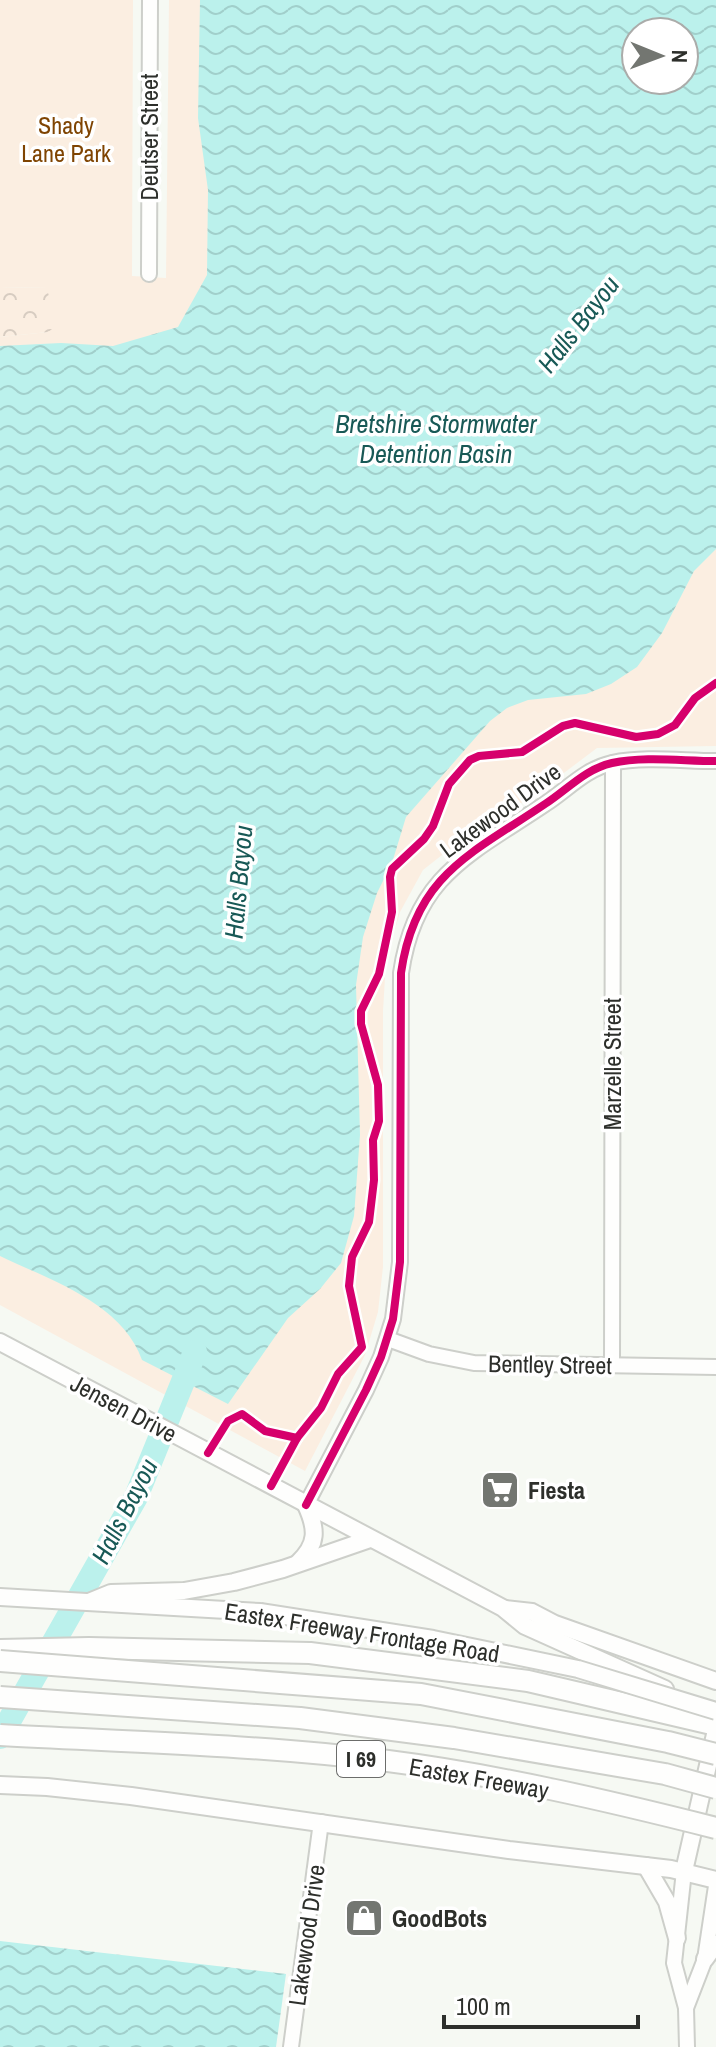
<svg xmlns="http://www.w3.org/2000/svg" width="716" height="2047" font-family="'Archivo Narrow',sans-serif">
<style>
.green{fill:#fbeee1;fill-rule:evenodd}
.forest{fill:url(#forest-crowns)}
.water{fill:url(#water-waves);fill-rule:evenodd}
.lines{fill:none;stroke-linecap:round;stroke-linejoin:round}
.river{stroke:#bbf1ec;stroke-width:24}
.minor-casing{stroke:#cdcfca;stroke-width:18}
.major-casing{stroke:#cdcfca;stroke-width:20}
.highway-casing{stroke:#cdcfca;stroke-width:24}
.minor{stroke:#fefefd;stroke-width:14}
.major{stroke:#fefefd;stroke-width:16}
.highway{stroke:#fefefd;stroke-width:20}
.major-bridge-casing{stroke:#cdcfca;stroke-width:20;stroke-linecap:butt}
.highway-bridge-casing{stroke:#cdcfca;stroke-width:24;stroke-linecap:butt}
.major-bridge{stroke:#fefefd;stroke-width:16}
.highway-bridge{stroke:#fefefd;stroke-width:20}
.cycleway-casing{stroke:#fff;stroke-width:13}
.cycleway{stroke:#d6006c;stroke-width:8}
.labels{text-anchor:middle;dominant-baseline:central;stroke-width:7;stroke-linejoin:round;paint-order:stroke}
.shield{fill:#fff;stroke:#6c6d6b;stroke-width:2}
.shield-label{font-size:22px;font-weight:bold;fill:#2d2f2b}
.park-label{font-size:24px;fill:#7f4402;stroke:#fff}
.street-label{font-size:24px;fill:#2d2f2b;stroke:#fff}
.poi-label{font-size:24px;font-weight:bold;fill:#2d2f2b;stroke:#fff;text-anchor:start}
.water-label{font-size:26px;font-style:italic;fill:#185956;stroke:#fff}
</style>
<defs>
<pattern id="forest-crowns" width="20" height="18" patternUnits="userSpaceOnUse" patternTransform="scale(2)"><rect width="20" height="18" fill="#fbeee1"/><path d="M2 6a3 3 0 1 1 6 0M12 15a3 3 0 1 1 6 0" fill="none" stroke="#d7ccc1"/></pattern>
<pattern id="water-waves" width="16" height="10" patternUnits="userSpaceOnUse" patternTransform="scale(2)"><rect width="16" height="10" fill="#bbf1ec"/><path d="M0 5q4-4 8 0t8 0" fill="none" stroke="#a1cfcb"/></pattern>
</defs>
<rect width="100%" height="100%" fill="#f6f9f3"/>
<path class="green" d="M0 0H133L132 276 166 278 169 0H716V746L597 748 532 797 475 829 423 870 400 912 386 961 383 1011V1267L378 1312 365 1355 305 1471 0 1305V337L48 332 47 287 0 288ZM636 32H684V80H636Z"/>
<path class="forest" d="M47 287 55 327 48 332 0 337V288Z"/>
<g class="water">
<path d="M200 0H716V549L694 571 662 633 637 667 611 684 586 694 528 700 507 708 490 721 406 817 392 863 377 893 363 937 356 985 360 1135 354 1216 341 1263 320 1289 288 1318 228 1404 142 1360C122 1303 50 1280 0 1256V346L61 343 113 346 178 327 207 275 208 190 198 118ZM684 32V80H636V32Z"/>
<path d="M0 1941 286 1974 276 2047H0Z"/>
</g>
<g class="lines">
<path class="river" d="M0 1737 136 1497 195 1352"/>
<g class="minor-casing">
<g id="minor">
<path d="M149 274 150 0"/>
<path d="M388 1339 429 1354 474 1363 716 1367"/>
<path d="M612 1365 613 763"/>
<path d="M306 1505 366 1390 381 1357 393 1319 400 1262 401 973C415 875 471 854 545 804 567 790 585 769 612 763 645 756 682 761 716 761"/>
<path d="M684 1871 674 1963 686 2008 687 2047"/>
<path d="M686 2008 705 1959 716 1886"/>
<path d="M291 2047 321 1822"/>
</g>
</g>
<g class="major-casing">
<g id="major">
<path d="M0 1342 503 1608 525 1626 665 1689"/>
<path d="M298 1563C318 1544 317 1529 306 1505"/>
<path d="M0 1597 260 1612"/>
<path d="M89 1602 111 1593 184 1591 234 1582 283 1569 370 1539"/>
<path d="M505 1609 532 1612 555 1624 716 1681"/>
<path d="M0 1785 47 1787 131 1796 509 1850 671 1869 716 1880"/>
<path d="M646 1866 667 1902 677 1938"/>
<path d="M684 1871 716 1730"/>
<path d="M705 1959 716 1944"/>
</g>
</g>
<g class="highway-casing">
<path id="highway" d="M0 1650 89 1648 310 1653 528 1681 716 1725"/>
</g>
<use href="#minor" class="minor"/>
<use href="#major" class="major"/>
<use href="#highway" class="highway"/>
<g class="major-bridge-casing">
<path id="major-bridge" d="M260 1612 433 1639 578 1669 716 1711"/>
</g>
<g class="highway-bridge-casing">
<g id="highway-bridge">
<path d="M0 1661 421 1694 668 1742 716 1754"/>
<path d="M0 1697 300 1718 454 1738 665 1774 716 1788"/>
<path d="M0 1735C129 1742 260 1745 388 1761 498 1775 609 1801 716 1828"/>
</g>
</g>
<use href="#major-bridge" class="major-bridge"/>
<use href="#highway-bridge" class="highway-bridge"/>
<g class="cycleway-casing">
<g id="cycleway">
<path d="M208 1453 228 1421 242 1414 265 1431 297 1438"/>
<path d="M271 1486 297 1438 321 1408 338 1374 362 1347 349 1286 352 1257 369 1222 374 1180 373 1140 379 1121 378 1085 361 1024V1011L379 974 392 912 390 877 392 869 424 839 433 826 449 784 470 760 479 756 522 752 563 726 575 723 636 737 658 734 675 725 695 698 716 683"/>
<path d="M306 1505 366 1390 381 1357 393 1319 400 1262 401 973C415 875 471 854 545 804 567 790 585 769 612 763 645 756 682 761 716 761"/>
</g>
</g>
<use href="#cycleway" class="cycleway"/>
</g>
<defs>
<g id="supermarket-square" transform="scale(2)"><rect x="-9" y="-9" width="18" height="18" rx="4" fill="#737671" stroke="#fff"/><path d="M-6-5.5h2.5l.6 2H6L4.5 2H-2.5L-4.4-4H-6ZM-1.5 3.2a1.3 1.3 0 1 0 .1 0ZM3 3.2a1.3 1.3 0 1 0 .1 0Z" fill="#fff"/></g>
<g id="shop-square" transform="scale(2)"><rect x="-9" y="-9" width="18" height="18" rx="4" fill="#737671" stroke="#fff"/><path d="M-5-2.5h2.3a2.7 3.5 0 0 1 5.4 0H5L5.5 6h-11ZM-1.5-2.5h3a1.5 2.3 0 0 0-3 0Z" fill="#fff"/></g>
</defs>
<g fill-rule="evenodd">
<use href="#supermarket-square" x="500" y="1490"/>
<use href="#shop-square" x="364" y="1918"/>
</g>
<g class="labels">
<rect class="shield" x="337" y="1741" width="48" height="36" rx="6"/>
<g class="shield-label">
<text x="361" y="1759">I 69</text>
</g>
<g class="park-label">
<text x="66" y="125">Shady<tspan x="66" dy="28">Lane Park</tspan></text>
</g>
<g class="street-label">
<text transform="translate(149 137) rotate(-90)">Deutser Street</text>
<text transform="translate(500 810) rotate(-36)">Lakewood Drive</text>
<text transform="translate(612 1064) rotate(-90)">Marzelle Street</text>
<text transform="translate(550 1364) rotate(1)">Bentley Street</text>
<text transform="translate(124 1408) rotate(28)">Jensen Drive</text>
<text transform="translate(362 1632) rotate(9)">Eastex Freeway Frontage Road</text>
<text transform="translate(479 1778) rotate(10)">Eastex Freeway</text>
<text transform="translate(306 1935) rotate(-82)">Lakewood Drive</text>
</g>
<g class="poi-label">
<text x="528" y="1490">Fiesta</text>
<text x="392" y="1918">GoodBots</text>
</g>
<g class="water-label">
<text transform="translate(578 324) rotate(-52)">Halls Bayou</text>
<text x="436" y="423">Bretshire Stormwater<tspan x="436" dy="30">Detention Basin</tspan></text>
<text transform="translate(238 882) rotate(-85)">Halls Bayou</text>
<text transform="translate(124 1511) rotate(-63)">Halls Bayou</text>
</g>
</g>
<g transform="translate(660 56) rotate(91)"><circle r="38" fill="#ffffff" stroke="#abacaa" stroke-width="2"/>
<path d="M0-6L14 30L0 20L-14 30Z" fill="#737671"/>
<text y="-12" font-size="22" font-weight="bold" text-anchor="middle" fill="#2d2f2b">N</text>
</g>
<path d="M444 2015v12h194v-12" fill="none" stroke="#2d2f2b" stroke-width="4"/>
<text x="456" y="2015" font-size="24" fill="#2d2f2b" stroke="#ffffff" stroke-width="6" paint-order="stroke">100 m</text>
</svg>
